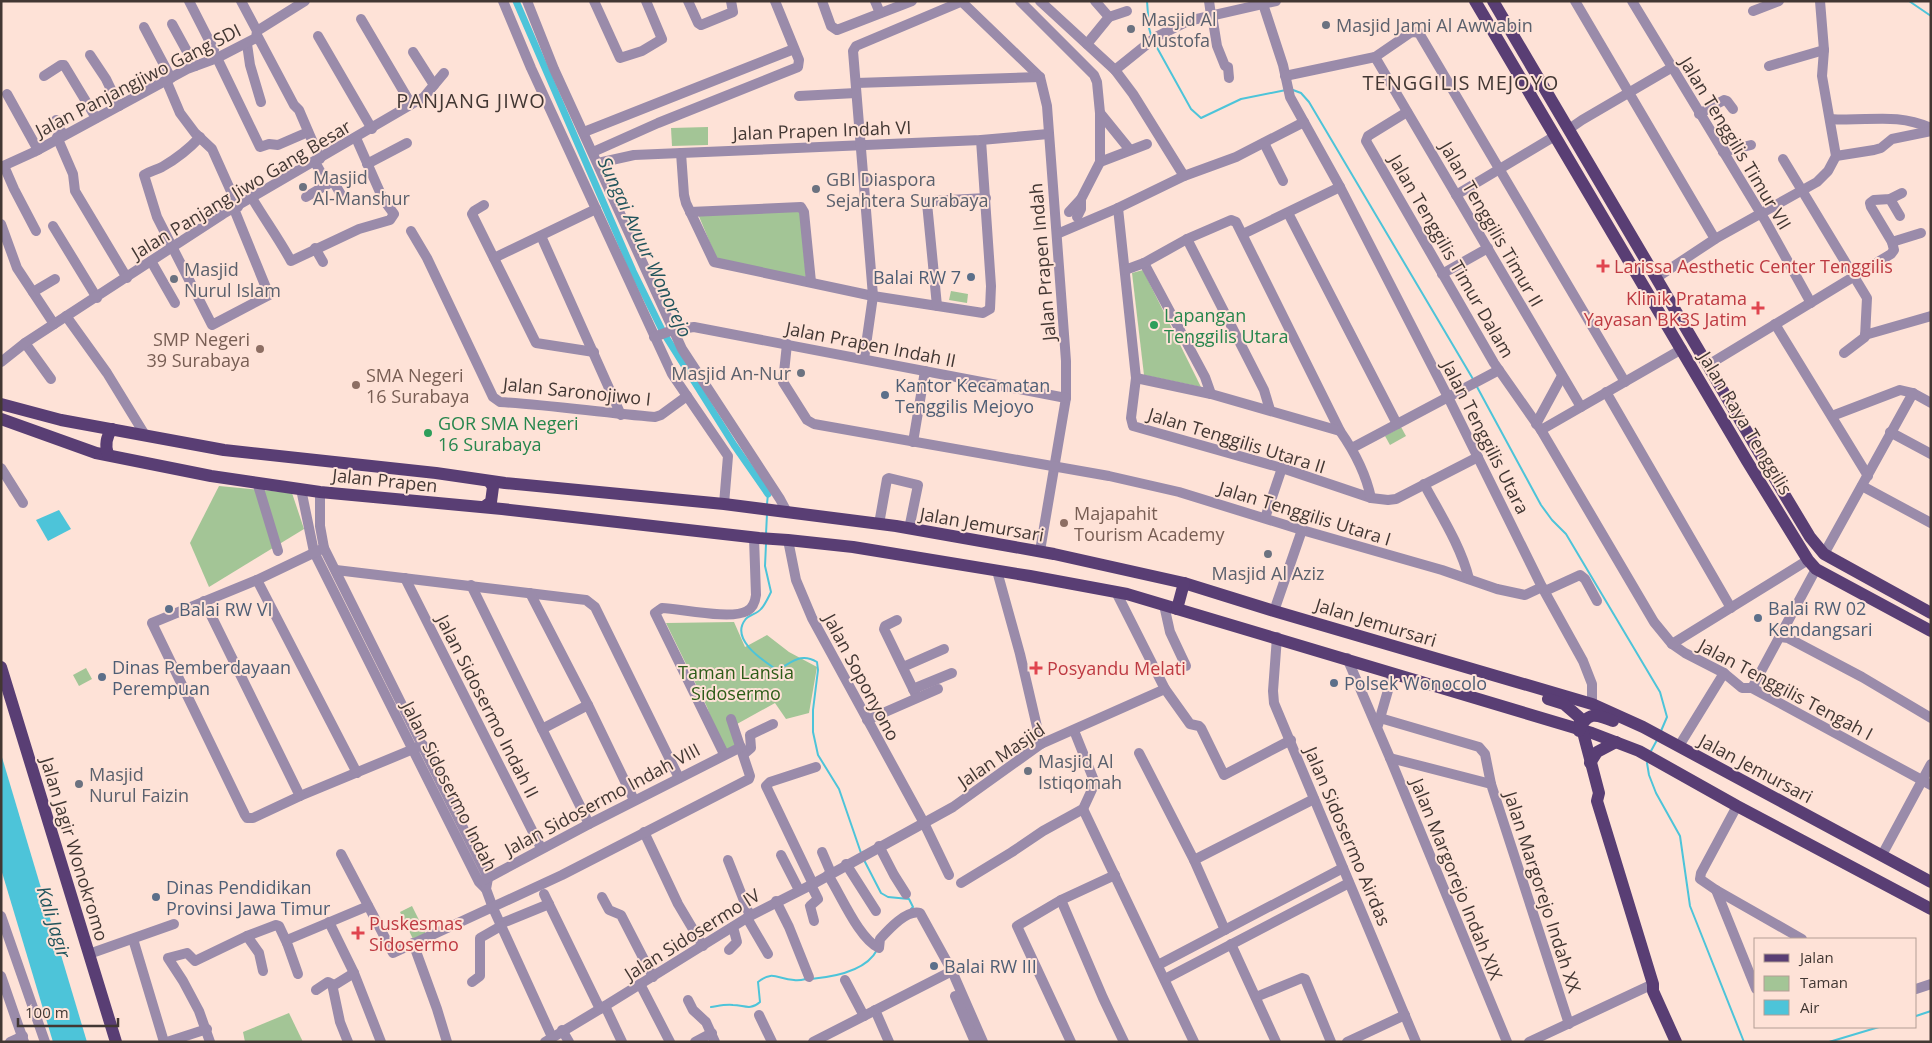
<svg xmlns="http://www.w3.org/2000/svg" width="1932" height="1043" font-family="'Open Sans',sans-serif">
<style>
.green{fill:#a3c596}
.water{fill:#4dc4d9}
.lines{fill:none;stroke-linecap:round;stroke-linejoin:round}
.stream{stroke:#4dc4d9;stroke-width:2}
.canal{stroke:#4dc4d9;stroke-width:7}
.minor{stroke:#9a8baa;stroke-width:10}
.major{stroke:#593e74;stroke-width:12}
.worship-dot{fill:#6b7280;stroke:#fee2d7;stroke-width:2}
.health-dot{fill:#e0444e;stroke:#fee2d7;stroke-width:2}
.service-dot{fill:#5c6f8a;stroke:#fee2d7;stroke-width:2}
.leisure-dot{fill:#2e9e5b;stroke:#fee2d7;stroke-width:2}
.education-dot{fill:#8d6e63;stroke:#fee2d7;stroke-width:2}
.labels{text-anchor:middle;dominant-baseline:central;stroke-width:4;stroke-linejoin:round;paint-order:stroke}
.worship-label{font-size:18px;fill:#5b616d;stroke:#fee2d7;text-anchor:start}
.street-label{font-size:18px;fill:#423733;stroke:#fee2d7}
.health-label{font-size:18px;fill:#be3a42;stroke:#fee2d7;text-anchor:start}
.service-label{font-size:18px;fill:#4e5e75;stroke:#fee2d7;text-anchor:start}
.leisure-label{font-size:18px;fill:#27864d;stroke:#fee2d7;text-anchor:start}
.education-label{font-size:18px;fill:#785e54;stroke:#fee2d7;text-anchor:start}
.park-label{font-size:18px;fill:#2d5c18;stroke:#fee2d7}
.water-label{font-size:19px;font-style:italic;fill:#22555d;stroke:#fee2d7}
.quarter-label{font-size:20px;letter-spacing:1px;fill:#423733;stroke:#fee2d7}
</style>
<rect width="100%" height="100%" fill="#fee2d7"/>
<g class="green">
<path d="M708 127V145L672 146 671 128Z"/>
<path d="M800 211 806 277 718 262 698 214Z"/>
<path d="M1143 270 1201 387 1144 375 1132 273Z"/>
<path d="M951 291 968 294 967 303 949 300Z"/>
<path d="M1401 427 1406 436 1390 445 1385 436Z"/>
<path d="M219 486 292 493 304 529 209 587 190 543Z"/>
<path d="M734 622 745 647 767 635 789 652 817 667 809 713 786 719 775 703 737 724 739 748 724 754 707 707 666 623Z"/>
<path d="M86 668 92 679 79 686 73 675Z"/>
<path d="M412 906 426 934 413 939 400 912Z"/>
<path d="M289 1013 303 1042H245L243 1032Z"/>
</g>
<g class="water">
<path d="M59 510 71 529 48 541 36 520Z"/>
<path d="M1 754 87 1042H53L1 869Z"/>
</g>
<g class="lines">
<g class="stream">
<path d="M1147 1 1149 28 1151 35"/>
<path d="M1909 1 1931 16"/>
<path d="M1155 44 1191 109 1201 118 1241 99 1286 90"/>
<path d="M1293 90 1301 93 1309 102 1473 379"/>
<path d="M1476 385 1541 505 1552 520 1566 534 1660 692 1667 717 1661 731"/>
<path d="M767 504 768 494"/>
<path d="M766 534 767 514"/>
<path d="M766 544 765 566 771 592C768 598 765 605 761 609 757 614 748 615 745 620 730 640 764 661 777 670 792 663 800 652 817 662L818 670 813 710V732L818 755 839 789 861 853"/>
<path d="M1651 751 1657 740"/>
<path d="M1647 763 1649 775 1656 793 1680 836 1690 906 1744 1042"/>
<path d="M864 860 881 893 888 897 909 899 913 907 911 909"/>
<path d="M811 979C833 977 866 971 877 950"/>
<path d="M711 1007C718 1006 726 1004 733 1005 744 1005 750 1011 760 1002L758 982C773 970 777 979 794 980 798 981 802 980 806 979"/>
<path d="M1916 1016 1931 1011"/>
<path d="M1829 1042 1879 1027"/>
</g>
<path class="canal" d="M516 1 633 271 663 332 734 445 768 494"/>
<g class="minor">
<path d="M189 1 214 50"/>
<path d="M503 1 531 68 672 374 728 456 724 504"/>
<path d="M527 1 554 69 682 349 780 499 787 512"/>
<path d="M594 1 620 58 642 51 662 39 646 1"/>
<path d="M688 1 698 23 701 25 733 12 731 1"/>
<path d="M822 1 831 26 837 30 912 1"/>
<path d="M875 1 880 13"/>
<path d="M1020 1 1094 75 1097 82 1100 113V162L1081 199 1069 212"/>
<path d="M1040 1 1115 70 1133 94 1184 176"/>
<path d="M1209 1 1211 15"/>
<path d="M1575 1 1715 239"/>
<path d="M1632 1 1766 222 1811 303"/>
<path d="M962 2 1040 77 1047 106 1066 361V398L1040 551"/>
<path d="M1263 4 1283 65 1290 97 1340 187 1448 397 1542 587 1583 661 1592 684V704"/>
<path d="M1753 11 1779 1"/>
<path d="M1212 15 1217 46 1225 66 1228 67 1229 78"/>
<path d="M1109 17 1127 11"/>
<path d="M361 19 411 104"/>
<path d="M172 24 195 66"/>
<path d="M144 27 171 78"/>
<path d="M257 31 305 1"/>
<path d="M318 36 372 129"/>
<path d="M258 37 294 105 299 110 320 159"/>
<path d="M247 44 250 65 261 102"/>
<path d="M1087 44 1109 17 1095 1"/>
<path d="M413 52 434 85"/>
<path d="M90 55 106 79 119 106"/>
<path d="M1375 57 1581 407"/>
<path d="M217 58 260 147 269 144 278 145 308 132"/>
<path d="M1769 66 1824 50"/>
<path d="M1115 70 1156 37 1188 21 1276 1"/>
<path d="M44 76 61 65H64L96 118"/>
<path d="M1285 76 1375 57 1410 33 1414 32 1419 33 1625 382"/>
<path d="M166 80 180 113 195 133 212 149 238 207"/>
<path d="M856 83 1040 77"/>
<path d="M7 94 38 150"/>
<path d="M799 96 856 93"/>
<path d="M1407 112 1368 136 1366 141 1494 363 1541 430 1654 622 1672 644 1685 653 1724 673 1742 688H1752L1931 785"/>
<path d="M1100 113 1130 150"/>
<path d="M1699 114 1724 100 1727 101 1733 109"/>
<path d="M1830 119C1868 122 1894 112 1931 128"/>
<path d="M56 120 63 135"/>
<path d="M1569 129 1582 120 1671 68"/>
<path d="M584 132 794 49"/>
<path d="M57 137 73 174 75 191 127 278"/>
<path d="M200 137C189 149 176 159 162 167 156 170 150 171 144 175L157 217 212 325 269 295 234 209"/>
<path d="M1264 143 1283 181"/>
<path d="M593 152 658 123 798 67 799 60 775 1"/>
<path d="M1723 152 1751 145"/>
<path d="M681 153 684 195 686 203 714 262 873 296 983 313 990 309 991 286 981 140"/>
<path d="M1836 156 1874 150 1881 148 1892 139 1931 131"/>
<path d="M1783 159 1867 298 1865 337 1844 353"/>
<path d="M315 162 327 184"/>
<path d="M1100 162 1147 144"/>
<path d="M598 163 634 155 981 140 1048 134"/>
<path d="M367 164 407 143"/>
<path d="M4 166 14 189 36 231"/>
<path d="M1 167 34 152 187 69 217 58 256 38 257 31 241 1"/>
<path d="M1456 195 1555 136"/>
<path d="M306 197 333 181 343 198"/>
<path d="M252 198C265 220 279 239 291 261L359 229 390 220 394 214 383 199 356 138"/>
<path d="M1890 199 1900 216"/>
<path d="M484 205 474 211 472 214 536 343 594 352"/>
<path d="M1118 208 1136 378 1131 418 1133 426 1282 468 1371 498 1388 500 1396 499 1478 457"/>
<path d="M690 212 801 207 804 212 811 282"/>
<path d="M1288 213 1397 424"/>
<path d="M1077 217 1081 209V199"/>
<path d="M1 224 17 268 54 324"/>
<path d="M53 226 97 298"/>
<path d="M411 231 427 258 493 397 500 402C552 405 603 413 655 417L661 415 687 396"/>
<path d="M1057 234 1118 208 1184 176 1236 157 1304 122"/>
<path d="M1243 234 1340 187"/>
<path d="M541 236 621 415"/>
<path d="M1187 239 1264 390 1270 410"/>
<path d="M1892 242 1921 233"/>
<path d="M315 248 323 262"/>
<path d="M494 258 596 209"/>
<path d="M151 261 175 303"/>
<path d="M1144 263 1205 377 1211 394"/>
<path d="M1125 270 1144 263 1187 239 1231 220 1236 222 1340 431C1354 451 1366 474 1371 498"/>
<path d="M1442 274 1488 248"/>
<path d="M1656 278 1715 239 1817 182 1828 171 1836 156 1822 76 1824 50 1820 1"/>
<path d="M33 292 55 279"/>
<path d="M937 306 927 203 931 201 986 198"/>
<path d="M66 316 107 373 145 435"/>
<path d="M1775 324 1868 476"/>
<path d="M1865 335 1931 316"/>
<path d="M654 337 673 330 694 327 1066 398"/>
<path d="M25 343 51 379"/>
<path d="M787 344 783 382 807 420 814 424 1109 476 1179 492 1302 530 1442 570 1497 589 1525 595 1542 587"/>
<path d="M864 359 873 296 853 51 856 46 963 1"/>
<path d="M1 362 25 343 223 214 424 97 444 73"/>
<path d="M1708 365 1891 254 1894 250 1892 242 1871 207 1870 203 1874 200 1890 199 1902 193"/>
<path d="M1136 378 1211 394 1340 431"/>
<path d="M1606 392 1731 608"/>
<path d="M1832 416 1900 390 1913 393 1931 403"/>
<path d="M1536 424 1562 376"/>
<path d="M1541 430 1682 349"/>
<path d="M1890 432 1931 454"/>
<path d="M913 442 925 371"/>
<path d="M1352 448 1499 370"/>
<path d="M1 468 23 503"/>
<path d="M257 482 278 551"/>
<path d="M1424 484C1440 514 1461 546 1469 579"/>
<path d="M1862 486 1931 523"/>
<path d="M301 489 314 552 479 882 486 889"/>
<path d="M320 492V526L324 548 488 878 486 889 493 908 552 1037"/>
<path d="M1265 518 1282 468"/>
<path d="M879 524 887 479 889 478 918 485 909 529"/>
<path d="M788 540 796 580 812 618 924 823 949 875"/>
<path d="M324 548 257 580 152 623 245 815 247 818H253L300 796 423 745"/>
<path d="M1824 554 1913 393"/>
<path d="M336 570 586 600 595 607 679 778"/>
<path d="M997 571 1020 654 1041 744"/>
<path d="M405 578 541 848"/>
<path d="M257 580 357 773"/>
<path d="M471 585 589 824"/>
<path d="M1545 591 1580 575 1585 579 1597 601"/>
<path d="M1116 592 1165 689 1190 724 1199 726 1201 728 1224 775 1291 740"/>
<path d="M530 593 588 705 634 800"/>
<path d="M204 601 300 796"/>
<path d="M1164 605 1170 632 1186 666"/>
<path d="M1274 611 1302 530"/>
<path d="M897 620 885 626 884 629 917 697"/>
<path d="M1277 637 1273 691 1274 703 1416 1042"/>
<path d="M1781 637 1788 638 1862 677 1931 718"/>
<path d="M1672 644 1808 560"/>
<path d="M1347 658 1390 758 1507 1042"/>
<path d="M903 667 944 649"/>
<path d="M1752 688 1816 569"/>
<path d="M913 689 952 673"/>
<path d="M1380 718 1479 747 1485 754 1491 784"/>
<path d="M867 720 938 689"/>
<path d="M1378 725 1393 673"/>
<path d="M542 729 588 705"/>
<path d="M1679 746 1724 673"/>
<path d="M1139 753 1194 860 1225 930"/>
<path d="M724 754 655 613 662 608C682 609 731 620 747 611 753 608 755 603 756 595L754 538"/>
<path d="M744 754 751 748 750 735 773 724"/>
<path d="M1390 758 1491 784 1569 1024"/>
<path d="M1737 806 1701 873 1700 879 1716 890 1802 939"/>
<path d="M1083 809 1194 1042"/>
<path d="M644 832 678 904 703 946"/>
<path d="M879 846 894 875 906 894"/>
<path d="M822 852 831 873"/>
<path d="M341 854 393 953 562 875 749 779 750 776 731 719"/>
<path d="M781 855 799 890"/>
<path d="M1882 855 1931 764"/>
<path d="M728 860 750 916"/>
<path d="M1194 860 1314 799"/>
<path d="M846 864 876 911"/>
<path d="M828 875C841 895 859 939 879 948L880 939C888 930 907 909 920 913L952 971 983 1042"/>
<path d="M482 881 589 824 741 747"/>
<path d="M961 883 1012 852 1043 831 1083 809 1095 783 1075 733"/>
<path d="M813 884 766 786 770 782 816 767"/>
<path d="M811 885 818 899 810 906 814 921"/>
<path d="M1716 890 1756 989"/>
<path d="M544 894 600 1009"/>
<path d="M602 897 609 910 621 915 653 977"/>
<path d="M1061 900 1103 998 1124 1042"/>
<path d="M776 901 789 927 809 977"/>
<path d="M1 916 45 1042"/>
<path d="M747 918 768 954"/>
<path d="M329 922 354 973 381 1042"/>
<path d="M500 924 549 904"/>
<path d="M247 936 259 953 263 971"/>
<path d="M133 939 164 1042"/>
<path d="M413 943 437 1009 447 1042"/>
<path d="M1231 944 1276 1042"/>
<path d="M729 950 737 942 733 927"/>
<path d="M89 954 174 924"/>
<path d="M1158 965 1343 868"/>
<path d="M298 974 287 943V940L368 906"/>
<path d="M1 976 24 1042"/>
<path d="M1165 979 1349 883"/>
<path d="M845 980 864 1016"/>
<path d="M472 982 480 976V938L501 926"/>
<path d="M640 984 670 1042"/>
<path d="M333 986 354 973"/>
<path d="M1916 989 1931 984"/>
<path d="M316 990 328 982 332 984 340 1022 348 1042"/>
<path d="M955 996 975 1042"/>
<path d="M1256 997 1302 978 1305 979 1331 1042"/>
<path d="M688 1000 693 1010 706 1022 715 1042"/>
<path d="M605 1006 622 1042"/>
<path d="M875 1010 889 1042"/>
<path d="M759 1015 772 1042"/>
<path d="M562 1030 569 1042"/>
<path d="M10 1042 23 1036"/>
<path d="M167 1042 207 1029"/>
<path d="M210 1042 199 1011 183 981 168 958 187 953 195 961 247 936 276 925 279 926 287 943"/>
<path d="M545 1042 600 1009 750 916 813 884 953 807 1041 744 1165 689"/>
<path d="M695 1042 712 1033"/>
<path d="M813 1042 952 971"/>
<path d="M1071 1042 1017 926 1061 900 1115 875"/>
<path d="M1347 1042 1405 1015"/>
<path d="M1529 1042 1653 984"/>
</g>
<g class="major">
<path d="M1475 1 1747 461 1808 560 1816 569 1931 631"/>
<path d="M1493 1 1760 454 1810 537 1824 554 1931 613"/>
<path d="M1 404 61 420 224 450 436 473 505 483 724 504 896 526 1054 554 1184 583 1274 611 1592 704 1643 727 1931 882"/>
<path d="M1 419 96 453 211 476 320 492 502 509 759 538 788 540 853 547 1030 576 1127 594 1592 733 1639 751 1737 806 1931 909"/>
<path d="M108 455C105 446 106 437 112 429"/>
<path d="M484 507 491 502 493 487 489 481"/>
<path d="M1177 609 1184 583"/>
<path d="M1 667 116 1042"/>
<path d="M1548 699 1564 704 1579 717 1599 793 1597 801 1653 984V991L1676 1042"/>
<path d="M1579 731C1587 711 1596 714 1613 721"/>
<path d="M1590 763 1597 752 1616 742"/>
</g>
</g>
<g class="worship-dot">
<circle cx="1326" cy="25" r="5"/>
<circle cx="1131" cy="29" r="5"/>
<circle cx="303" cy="187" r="5"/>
<circle cx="816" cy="189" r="5"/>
<circle cx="174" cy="279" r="5"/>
<circle cx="801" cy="373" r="5"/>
<circle cx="1268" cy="554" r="5"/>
<circle cx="1028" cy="771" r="5"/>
<circle cx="79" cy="784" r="5"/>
</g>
<g class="health-dot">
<path d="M1600.5 258.5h5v5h5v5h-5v5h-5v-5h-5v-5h5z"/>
<path d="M1755.5 300.5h5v5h5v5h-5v5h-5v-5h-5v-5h5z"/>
<path d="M1033.5 660.5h5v5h5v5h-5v5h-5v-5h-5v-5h5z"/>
<path d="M355.5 925.5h5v5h5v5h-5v5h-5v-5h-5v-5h5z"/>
</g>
<g class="service-dot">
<circle cx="971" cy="277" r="5"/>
<circle cx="885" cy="395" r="5"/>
<circle cx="169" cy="609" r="5"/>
<circle cx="1758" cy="618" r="5"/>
<circle cx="102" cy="677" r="5"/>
<circle cx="1334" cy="683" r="5"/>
<circle cx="156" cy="897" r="5"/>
<circle cx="934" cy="966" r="5"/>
</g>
<g class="leisure-dot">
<circle cx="1154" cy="325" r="5"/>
<circle cx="428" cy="433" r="5"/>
</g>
<g class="education-dot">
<circle cx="260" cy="349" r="5"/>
<circle cx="356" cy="385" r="5"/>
<circle cx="1064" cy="523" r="5"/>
</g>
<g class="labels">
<g class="worship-label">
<text x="1141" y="19">Masjid Al<tspan x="1141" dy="21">Mustofa</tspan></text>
<text x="1336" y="25">Masjid Jami Al Awwabin</text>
<text x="313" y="177">Masjid<tspan x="313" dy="21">Al-Manshur</tspan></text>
<text x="826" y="179">GBI Diaspora<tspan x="826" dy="21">Sejahtera Surabaya</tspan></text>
<text x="184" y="269">Masjid<tspan x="184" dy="21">Nurul Islam</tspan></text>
<text x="791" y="373" text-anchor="end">Masjid An-Nur</text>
<text x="1268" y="573" text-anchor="middle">Masjid Al Aziz</text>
<text x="1038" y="761">Masjid Al<tspan x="1038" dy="21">Istiqomah</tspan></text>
<text x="89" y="774">Masjid<tspan x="89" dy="21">Nurul Faizin</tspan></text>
</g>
<g class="street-label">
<text transform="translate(138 80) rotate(-27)">Jalan Panjangjiwo Gang SDI</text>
<text transform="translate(822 130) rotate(-2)">Jalan Prapen Indah VI</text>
<text transform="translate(1736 143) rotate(59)">Jalan Tenggilis Timur VII</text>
<text transform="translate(241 189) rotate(-31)">Jalan Panjang Jiwo Gang Besar</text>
<text transform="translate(1492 224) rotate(60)">Jalan Tenggilis Timur II</text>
<text transform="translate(1452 256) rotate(60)">Jalan Tenggilis Timur Dalam</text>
<text transform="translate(1042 262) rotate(-95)">Jalan Prapen Indah</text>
<text transform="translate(871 344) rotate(11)">Jalan Prapen Indah II</text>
<text transform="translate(577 391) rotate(6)">Jalan Saronojiwo I</text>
<text transform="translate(1746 423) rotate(59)">Jalan Raya Tenggilis</text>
<text transform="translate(1486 437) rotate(63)">Jalan Tenggilis Utara</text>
<text transform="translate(1237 440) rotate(17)">Jalan Tenggilis Utara II</text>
<text transform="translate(385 480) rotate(6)">Jalan Prapen</text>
<text transform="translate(1305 513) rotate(17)">Jalan Tenggilis Utara I</text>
<text transform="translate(982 524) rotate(10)">Jalan Jemursari</text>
<text transform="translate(1376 622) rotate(17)">Jalan Jemursari</text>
<text transform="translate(862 677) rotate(62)">Jalan Soponyono</text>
<text transform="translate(1786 689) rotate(28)">Jalan Tenggilis Tengah I</text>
<text transform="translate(488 706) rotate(63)">Jalan Sidosermo Indah II</text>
<text transform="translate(1001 755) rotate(-34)">Jalan Masjid</text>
<text transform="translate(1756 768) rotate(28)">Jalan Jemursari</text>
<text transform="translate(450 786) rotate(63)">Jalan Sidosermo Indah</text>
<text transform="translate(602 799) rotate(-28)">Jalan Sidosermo Indah VIII</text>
<text transform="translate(1348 836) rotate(67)">Jalan Sidosermo Airdas</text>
<text transform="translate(75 849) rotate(73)">Jalan Jagir Wonokromo</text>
<text transform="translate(1457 879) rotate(68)">Jalan Margorejo Indah XIX</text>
<text transform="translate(1543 892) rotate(72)">Jalan Margorejo Indah XX</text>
<text transform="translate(692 934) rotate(-32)">Jalan Sidosermo IV</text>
</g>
<g class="health-label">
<text x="1614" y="266">Larissa Aesthetic Center Tenggilis</text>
<text x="1747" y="298" text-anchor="end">Klinik Pratama<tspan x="1747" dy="21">Yayasan BK3S Jatim</tspan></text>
<text x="1047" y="668">Posyandu Melati</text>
<text x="369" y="923">Puskesmas<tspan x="369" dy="21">Sidosermo</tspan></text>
</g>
<g class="service-label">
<text x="961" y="277" text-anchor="end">Balai RW 7</text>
<text x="895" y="385">Kantor Kecamatan<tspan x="895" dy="21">Tenggilis Mejoyo</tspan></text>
<text x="1768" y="608">Balai RW 02<tspan x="1768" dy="21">Kendangsari</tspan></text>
<text x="179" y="609">Balai RW VI</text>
<text x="112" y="667">Dinas Pemberdayaan<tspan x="112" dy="21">Perempuan</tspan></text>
<text x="1344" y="683">Polsek Wonocolo</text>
<text x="166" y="887">Dinas Pendidikan<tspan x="166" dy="21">Provinsi Jawa Timur</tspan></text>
<text x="944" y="966">Balai RW III</text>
</g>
<g class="leisure-label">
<text x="1164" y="315">Lapangan<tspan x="1164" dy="21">Tenggilis Utara</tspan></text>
<text x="438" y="423">GOR SMA Negeri<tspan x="438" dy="21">16 Surabaya</tspan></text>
</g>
<g class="education-label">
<text x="250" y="339" text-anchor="end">SMP Negeri<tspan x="250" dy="21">39 Surabaya</tspan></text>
<text x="366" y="375">SMA Negeri<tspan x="366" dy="21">16 Surabaya</tspan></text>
<text x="1074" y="513">Majapahit<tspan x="1074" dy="21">Tourism Academy</tspan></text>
</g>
<g class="park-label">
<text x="736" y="672">Taman Lansia<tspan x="736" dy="21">Sidosermo</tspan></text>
</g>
<g class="water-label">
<text transform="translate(645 247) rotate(65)">Sungai Avuur Wonorejo</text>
<text transform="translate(54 922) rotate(73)">Kali Jagir</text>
</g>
<g class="quarter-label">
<text x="1461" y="82">TENGGILIS MEJOYO</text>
<text x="471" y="100">PANJANG JIWO</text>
</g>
</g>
<rect width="1932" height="1043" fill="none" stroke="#423733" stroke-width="5"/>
<rect x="1754" y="938" width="162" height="90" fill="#fee2d7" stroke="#b39e95"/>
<rect x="1764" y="954" width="25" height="8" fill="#593e74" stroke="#b39e95"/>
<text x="1800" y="963" font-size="15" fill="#423733">Jalan</text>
<rect x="1764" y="976" width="25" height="15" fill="#a3c596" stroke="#b39e95"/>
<text x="1800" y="988" font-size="15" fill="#423733">Taman</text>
<rect x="1764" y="1000" width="25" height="15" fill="#4dc4d9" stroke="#b39e95"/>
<text x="1800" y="1013" font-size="15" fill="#423733">Air</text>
<path d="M18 1018v8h100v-8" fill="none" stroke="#423733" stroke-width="2.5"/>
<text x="25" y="1018" font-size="15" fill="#423733" stroke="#fee2d7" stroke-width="4" paint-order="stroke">100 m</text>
</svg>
